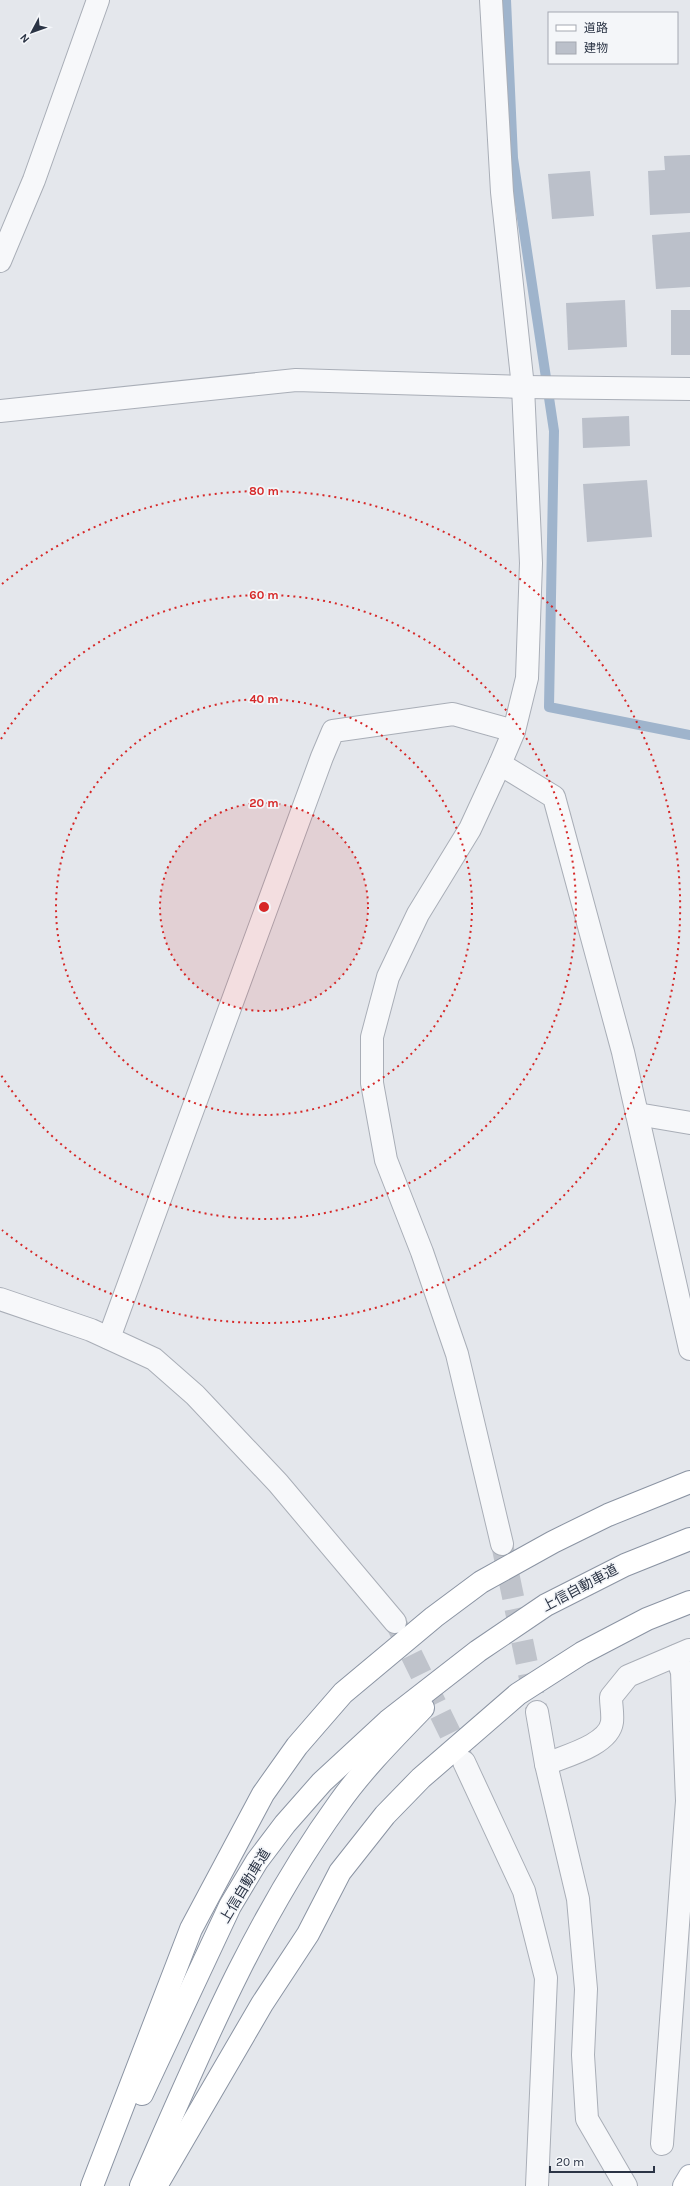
<svg xmlns="http://www.w3.org/2000/svg" width="690" height="2186" font-family="Karla,'Noto Sans JP',sans-serif">
<style>
.lines{fill:none;stroke-linecap:round;stroke-linejoin:round}
.stream{stroke:#9fb4cc;stroke-width:10}
.building{fill:#bbc0ca}
.minor-tunnel{stroke:#bfc3cb;stroke-width:22;stroke-dasharray:22 11;stroke-linecap:butt}
.minor-casing{stroke:#a9aeb7;stroke-width:24}
.major-casing{stroke:#a3abb8;stroke-width:24}
.highway-casing{stroke:#8b94a3;stroke-width:24}
.minor{stroke:#f7f8fa;stroke-width:22}
.major{stroke:#fff;stroke-width:22}
.highway{stroke:#fff;stroke-width:22}
.ring{fill:none;stroke:#d62828;stroke-width:2;stroke-dasharray:2 4}
.labels{text-anchor:middle;dominant-baseline:central;stroke-width:3.5;stroke-linejoin:round;paint-order:stroke}
.street-label{font-size:14px;fill:#2b3445;stroke:#f4f6f9}
.centre{fill:#d62828;stroke:#f4f6f9;stroke-width:2}
.ring-label{font-size:12px;text-anchor:middle;font-weight:bold;fill:#d62828;stroke:#f4f6f9;stroke-width:3.5;stroke-linejoin:round;paint-order:stroke}
</style>
<rect width="100%" height="100%" fill="#e4e7ec"/>
<g class="lines">
<path class="stream" d="M506 0 513 158 554 431 549 707 690 735"/>
</g>
<g class="building">
<path d="M690 155V213L650 215 648 171 665 170 664 156Z"/>
<path d="M590 171 594 216 552 219 548 174Z"/>
<path d="M690 232V287L656 289 652 235Z"/>
<path d="M625 300 627 347 568 350 566 303Z"/>
<rect x="671" y="310" width="19" height="45"/>
<path d="M629 416 630 446 583 448 582 418Z"/>
<path d="M647 480 652 537 587 542 583 484Z"/>
</g>
<g class="lines">
<g class="minor-tunnel">
<path d="M502 1544 537 1712"/>
<path d="M397 1625 464 1762"/>
</g>
<g class="minor-casing">
<g id="minor">
<path d="M491 0 502 192 523 387 531 563 527 678 514 731 500 764 470 829 418 914 388 977 372 1037V1083L386 1160 422 1252 457 1354 502 1544"/>
<path d="M0 261 34 180 98 0"/>
<path d="M0 411 296 380 523 387 690 389"/>
<path d="M500 764 554 797 623 1052 690 1349"/>
<path d="M637 1114 690 1123"/>
<path d="M0 1299 91 1330 154 1359 195 1395 278 1483 395 1622"/>
<path d="M109 1338 322 757 333 731 453 714 514 731"/>
<path d="M537 1712 546 1764 578 1899 586 1989 583 2055 587 2119 626 2186"/>
<path d="M464 1762 524 1891 546 1978 537 2186"/>
<path d="M546 1764C565 1756 609 1745 612 1722 613 1714 611 1705 611 1697L628 1676 689 1650"/>
<path d="M662 2144 687 1801 682 1672 676 1656"/>
</g>
</g>
<g class="major-casing">
<path id="major" d="M684 2186 690 2176"/>
</g>
<g class="highway-casing">
<g id="highway">
<path d="M142 2094 230 1906 257 1861 285 1824 322 1782 388 1721 478 1651 546 1605 625 1565 690 1539"/>
<path d="M92 2186 191 1929 263 1794 297 1746 343 1693 434 1617 481 1582 553 1542 608 1515 690 1482"/>
<path d="M141 2186C199 2054 254 1920 339 1803 363 1769 394 1738 423 1708"/>
<path d="M156 2186 262 2004 308 1934 340 1872 385 1815 421 1778 518 1694 582 1653 647 1619 690 1602"/>
</g>
</g>
<use href="#minor" class="minor"/>
<use href="#major" class="major"/>
<use href="#highway" class="highway"/>
</g>
<circle cx="264" cy="907" r="104" fill="#d62828" fill-opacity=".12"/>
<g class="ring">
<circle cx="264" cy="907" r="104"/>
<circle cx="264" cy="907" r="208"/>
<path d="M1 739A312 312 0 1 1 1 1075"/>
<path d="M2 584A416 416 0 1 1 2 1230"/>
</g>
<g class="labels">
<g class="street-label">
<text transform="translate(580 1588) rotate(-28)">上信自動車道</text>
<text transform="translate(245 1886) rotate(-59)">上信自動車道</text>
</g>
</g>
<circle cx="264" cy="907" r="6" class="centre"/>
<g class="ring-label">
<text x="264" y="495">80 m</text>
<text x="264" y="599">60 m</text>
<text x="264" y="703">40 m</text>
<text x="264" y="807">20 m</text>
</g>
<rect x="548" y="12" width="130" height="52" fill="#f4f6f9" stroke="#a4a8b1"/>
<rect x="556" y="25" width="20" height="6" fill="#ffffff" stroke="#a4a8b1"/>
<text x="584" y="32" font-size="12" fill="#2b3445">道路</text>
<rect x="556" y="42" width="20" height="12" fill="#bbc0ca" stroke="#a4a8b1"/>
<text x="584" y="52" font-size="12" fill="#2b3445">建物</text>
<g transform="translate(32 32) rotate(229)" stroke="#f4f6f9" stroke-width="3" paint-order="stroke">
<path d="M0-3L7 15L0 10L-7 15Z" fill="#2b3445"/>
<text y="-6" font-size="11" font-weight="bold" text-anchor="middle" fill="#2b3445">N</text>
</g>
<path d="M550 2166v6h104v-6" fill="none" stroke="#2b3445" stroke-width="2"/>
<text x="556" y="2166" font-size="12" fill="#2b3445" stroke="#f4f6f9" stroke-width="3" paint-order="stroke">20 m</text>
</svg>
